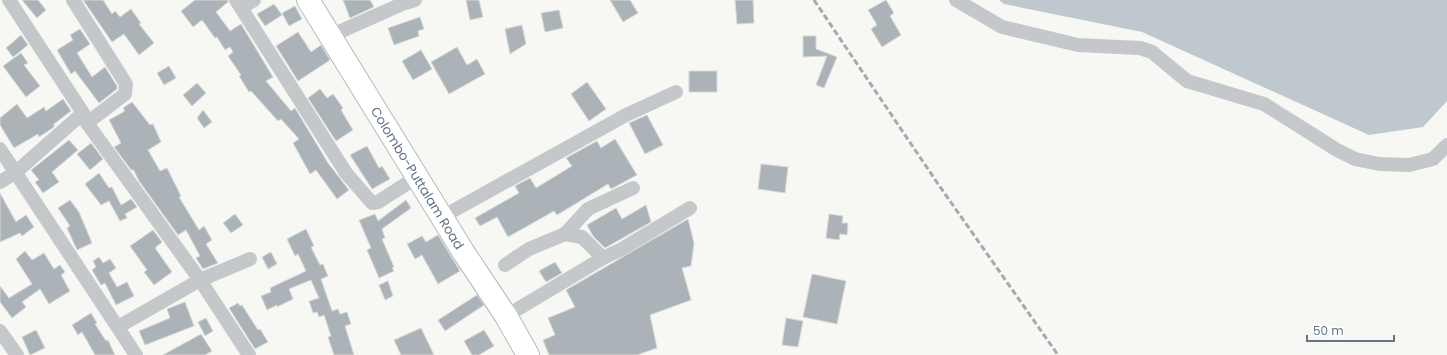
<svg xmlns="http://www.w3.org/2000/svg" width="1447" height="355" font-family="Poppins,sans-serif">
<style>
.water{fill:#bfc8ce}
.building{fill:#abb3b9;stroke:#d8d9d6}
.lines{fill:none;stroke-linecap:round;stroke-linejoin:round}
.highway-casing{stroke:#b7babd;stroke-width:24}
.street{stroke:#c4c8cb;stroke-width:14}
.highway{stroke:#fff;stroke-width:22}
.rail{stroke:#a4aab0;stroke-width:3;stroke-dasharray:6 3;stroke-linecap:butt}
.labels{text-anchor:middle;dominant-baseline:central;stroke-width:4;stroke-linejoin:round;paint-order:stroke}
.street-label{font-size:13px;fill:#657586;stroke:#fff}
</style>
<rect width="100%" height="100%" fill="#f7f7f4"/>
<path class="water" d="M999 0H1447V101L1423 127 1369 135 1142 32 1004 4Z"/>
<g class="building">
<path d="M22 0H38L46 10 37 18Z"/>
<path d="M83 0H103L112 14 115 11 120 17 131 9 141 23 139 24 154 43 139 55 124 34 112 42Z"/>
<path d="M195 0H228V2L216 12 230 31 241 24 273 77 266 81 291 111 295 108 328 163 349 190 337 199 316 170 310 174 293 143 299 139 281 119 278 121 251 91 249 92 239 76 241 75 228 56 233 52 230 47 225 50 217 37 215 38 202 20 193 27 181 11Z"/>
<path d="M343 0H370L374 7 350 18Z"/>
<path d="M466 0H479L483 17 470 20Z"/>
<path d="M610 0H630L638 13 623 22Z"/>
<path d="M735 0H753L754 23 737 24Z"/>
<path d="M886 0 894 13 890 16 901 35 882 47 871 29 877 25 868 10Z"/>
<path d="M274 4 282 15 265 26 257 14Z"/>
<path d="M295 6 302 19 289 26 282 13Z"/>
<path d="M559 10 563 28 545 32 541 13Z"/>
<path d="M420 17 424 29 418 31 419 36 394 45 388 28Z"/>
<path d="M522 25 526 44 510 54 505 29Z"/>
<path d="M80 29 90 44 77 53 92 77 105 67 117 86V89L99 103 75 71 71 74 57 50 73 40 70 35Z"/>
<path d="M298 32 311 52 321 45 330 60 298 81 276 46Z"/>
<path d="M21 35 28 45 13 57 6 48Z"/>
<path d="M803 36H816V49L837 57 824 88 816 85 827 56 803 57Z"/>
<path d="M457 47 467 65 477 59 485 74 449 94 431 62Z"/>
<path d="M421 50 432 69 413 80 402 61Z"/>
<path d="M21 53 28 63 24 65 40 86 26 97 3 66Z"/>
<path d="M169 66 176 78 164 85 157 73Z"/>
<rect x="689" y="71" width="28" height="21"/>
<path d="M587 82 606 109 589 121 571 94Z"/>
<path d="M197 83 206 93 192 106 183 95Z"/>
<path d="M320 89 327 98 333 94 343 108 341 110 353 130 336 141 308 98Z"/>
<path d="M63 99 71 111 54 124V127L39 137 38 134 14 148 0 125V118L17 104 27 118 44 107 46 111Z"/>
<path d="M132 102 150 125 153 124 161 142 148 150 160 171 167 168 181 196 179 197 199 230 204 226 212 240 206 244 218 263 203 269 196 258 200 256 186 230 178 235 139 181 133 169 132 171 114 147 121 143 109 120 125 111 123 108Z"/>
<path d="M203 110 212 122 204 128 197 118Z"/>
<path d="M647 115 663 145 645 154 629 123Z"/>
<path d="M615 139 637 175 611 189 608 184 557 215 554 211 508 237 497 217 480 226 475 218 519 193 515 186 530 178 536 188 572 166 566 158 597 141 601 148Z"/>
<path d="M69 140 78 150 52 172 59 182 43 193 35 182 39 180 31 170Z"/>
<path d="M91 143 103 159 90 170 77 154Z"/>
<path d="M367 146 379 168 382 166 390 179 372 189 350 155Z"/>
<path d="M761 164 788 167 785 193 758 189Z"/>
<path d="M99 173 109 188 112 187 121 205 131 199 137 207 125 214 127 218 120 221 109 201 101 205 85 184Z"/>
<path d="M0 193 16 222 26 215 34 227 22 236 20 233 0 242Z"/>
<path d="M70 200 79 212 92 243 77 250 67 228 70 226 58 208Z"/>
<path d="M406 200 411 208 382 229 385 238 382 239 394 267 392 268 394 271 379 278 367 250 371 248 359 220 375 214 378 221Z"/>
<path d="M646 205 651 222 605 248 593 236 587 225 616 208 622 219Z"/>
<path d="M235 214 243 225 231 233 223 223Z"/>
<path d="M829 214 843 216 842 223H848L847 235 840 234 839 240 826 238Z"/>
<path d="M688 219 694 243 691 266 682 268 691 300 650 315 657 348 637 355H549L543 340 555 335 548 318 575 307 566 290Z"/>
<path d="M306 229 314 246 311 247 320 265 323 264 328 276 321 279 332 311 338 309 340 314 347 312 351 324 345 326 354 355H334L328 337 331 336 324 315 319 317 317 312 313 313 309 301 319 298 311 280 289 289 293 299 277 307V305L267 310 261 296 271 292 270 288 306 271 298 254 295 256 287 239Z"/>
<path d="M153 230 162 242 155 248 172 272 154 285 144 272 147 270 130 246Z"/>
<path d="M438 235 460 271 438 284 422 255 415 259 407 244 422 236 426 242Z"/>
<path d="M25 251 32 260 44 253 54 269 60 265 65 272 61 275 70 291 49 304 40 289 22 302 26 307 12 318 0 302V286L9 298 32 284 16 259Z"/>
<path d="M271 252 277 264 268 269 262 257Z"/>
<path d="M99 257 103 263 110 259 116 268 109 273 117 287 127 282 134 296 116 305 105 283 101 285 92 270 96 267 93 261Z"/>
<path d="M555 262 562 273 546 282 539 271Z"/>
<path d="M812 274 846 281 837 324 803 317Z"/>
<path d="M388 281 393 296 385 300 379 285Z"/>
<path d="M477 295 484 305 445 331 438 320Z"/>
<path d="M185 302 194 326 145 345 139 331 170 318 167 309Z"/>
<path d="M238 303 240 306 242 305 258 330 260 329 268 342 255 349 229 308Z"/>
<path d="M91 313 97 323 95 324 106 341 108 340 115 355H95L82 332 78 335 72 325Z"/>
<path d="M206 318 213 331 205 336 198 322Z"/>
<path d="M786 318 803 321 798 347 782 345Z"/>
<path d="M421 328 434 355H401L394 340Z"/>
<path d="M36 330 45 348 30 355 22 337Z"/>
<path d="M484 330 494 346 479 355H472L464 341Z"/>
<path d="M201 334 212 351 205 355H163Z"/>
</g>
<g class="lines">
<g class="highway-casing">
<g id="highway">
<path id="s1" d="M308 0 464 253 506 316 528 355"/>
</g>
</g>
<g class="street">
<path d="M9 0 83 113 87 123 200 280 249 355"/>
<path d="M73 0 126 84 125 94 87 123"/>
<path d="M236 0 346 173 372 203 378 202 417 177"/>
<path d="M956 0 1002 27 1078 45 1140 48 1152 52 1187 81 1264 104 1337 150 1355 159 1379 164 1409 165 1433 159 1447 145"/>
<path d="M241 8 254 0"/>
<path d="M330 36 402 4 415 0"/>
<path d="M0 149 136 355"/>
<path d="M0 182 16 172 83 113"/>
<path d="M442 217 626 115 676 92"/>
<path d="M565 234 588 209 633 188"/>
<path d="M505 265 529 249 565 234 582 237 603 258 622 249 690 208"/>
<path d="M506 316 603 258"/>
<path d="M118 327 200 280 250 259"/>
<path d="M0 331 17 355"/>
</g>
<use href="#highway" class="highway"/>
<path class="rail" d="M814 0 936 181 1058 355"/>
</g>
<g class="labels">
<g class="street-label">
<text stroke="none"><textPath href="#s1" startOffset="209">Colombo-Puttalam Road</textPath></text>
</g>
</g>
<path d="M1307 335v6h87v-6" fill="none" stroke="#657586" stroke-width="2"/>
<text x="1313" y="335" font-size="12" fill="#657586" stroke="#ffffff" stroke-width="3" paint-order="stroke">50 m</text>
</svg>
